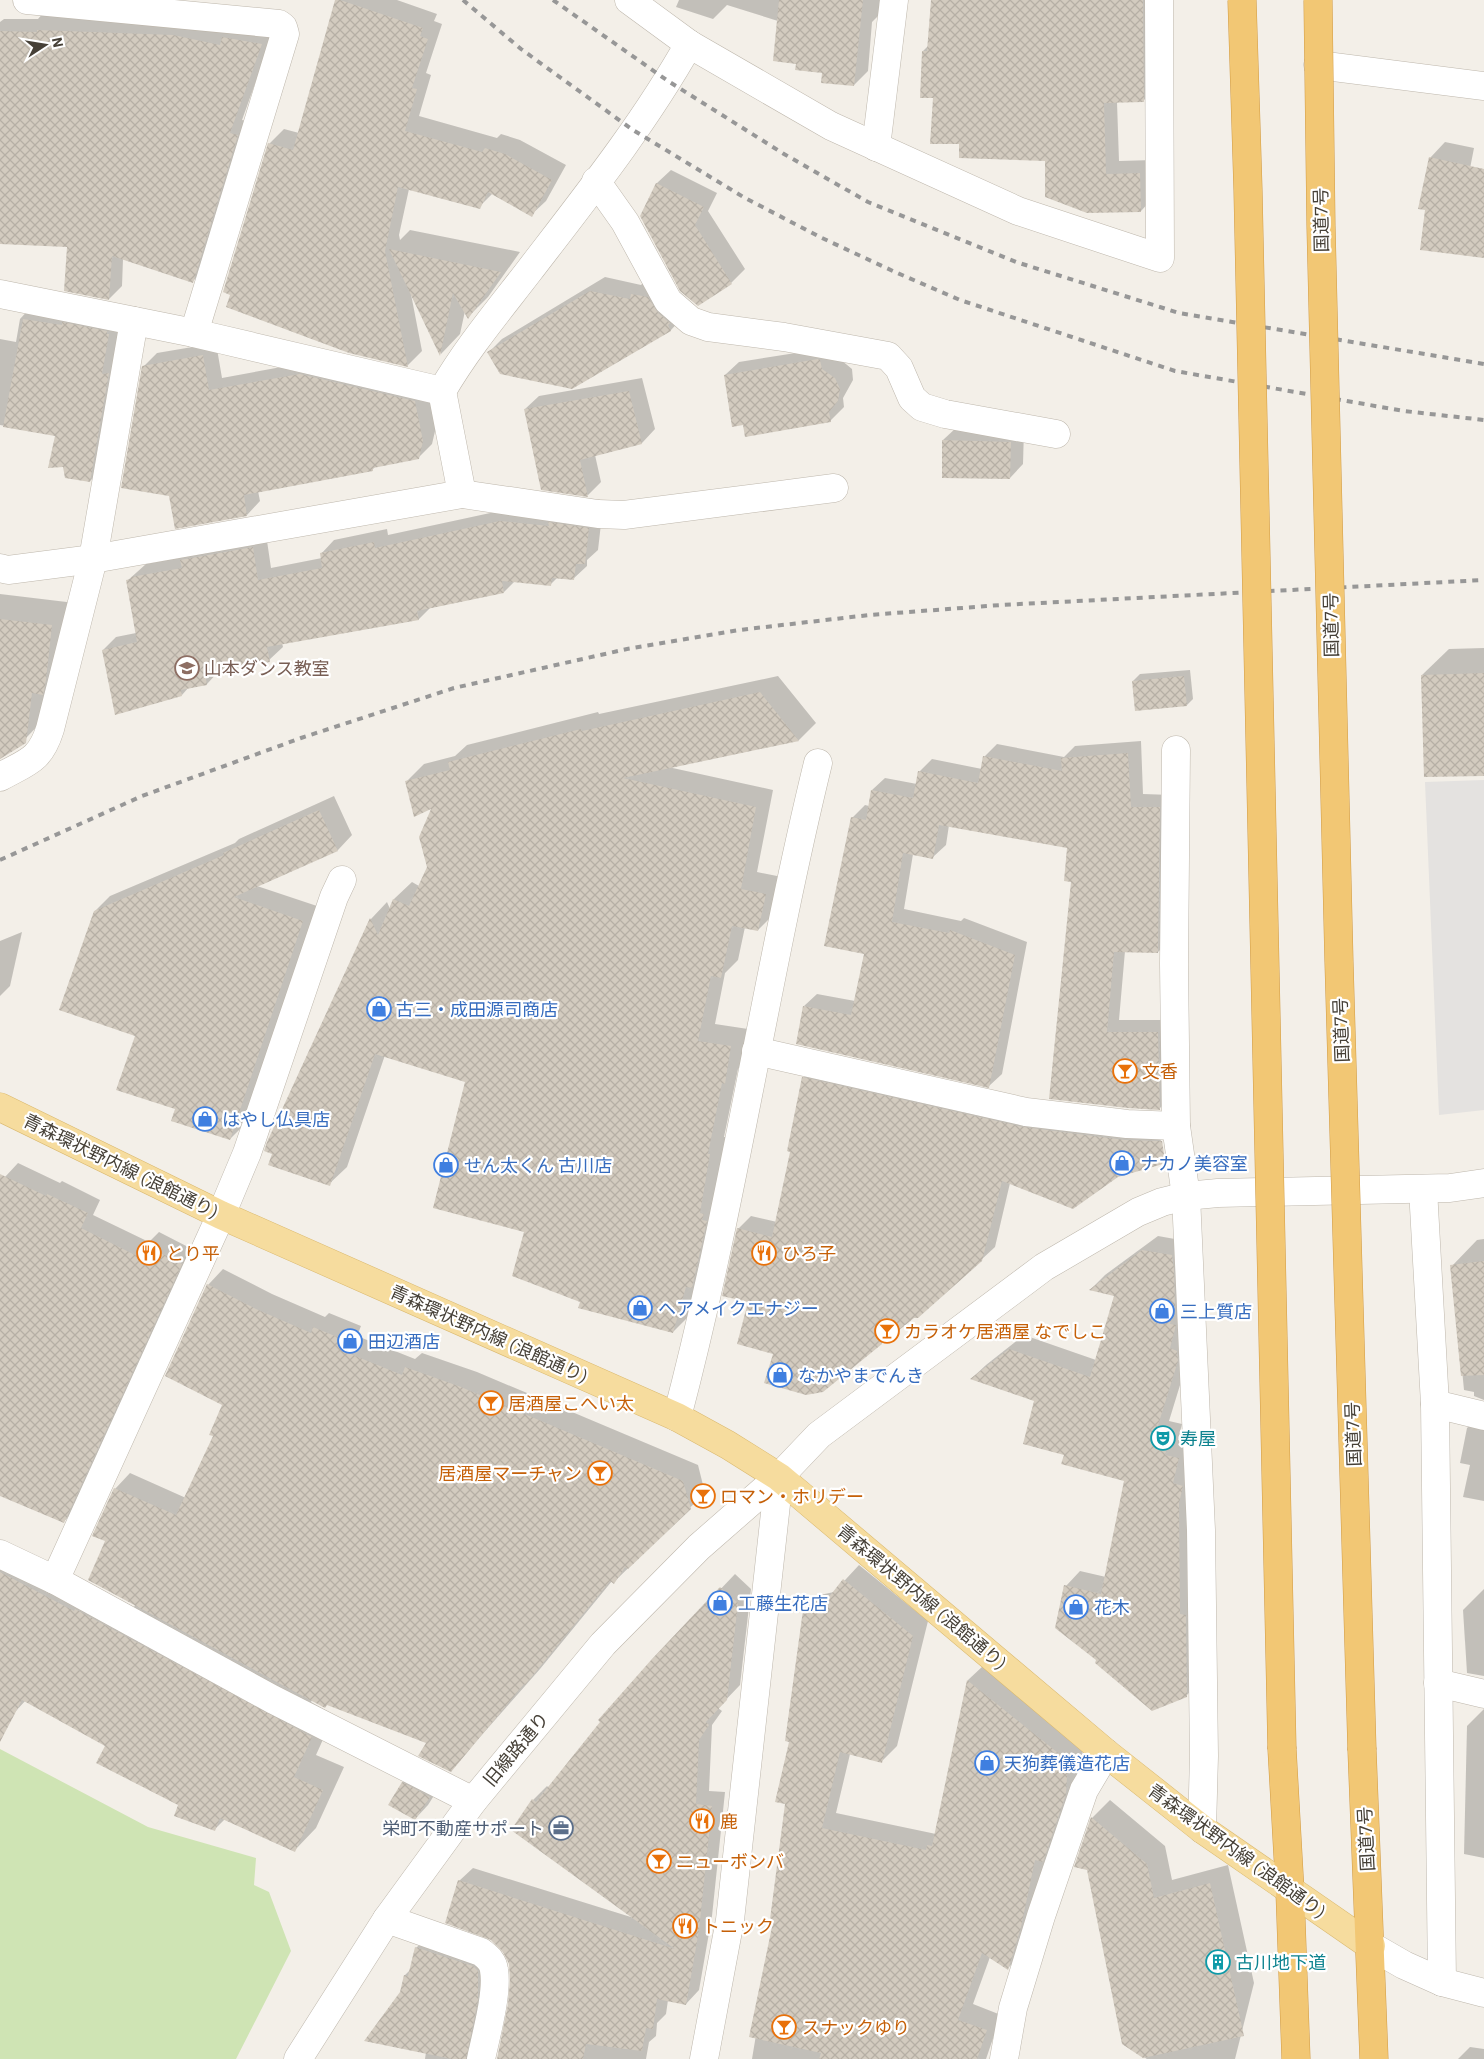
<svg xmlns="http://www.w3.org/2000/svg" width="1484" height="2059" font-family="'IBM Plex Sans','Noto Sans JP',sans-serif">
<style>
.pitch{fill:#cfe4b4}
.parking{fill:#e4e2e0}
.shadow{fill:#0003;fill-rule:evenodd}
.building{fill:url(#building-cross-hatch)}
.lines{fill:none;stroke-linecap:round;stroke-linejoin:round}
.minor-casing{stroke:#beb7ac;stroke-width:29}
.major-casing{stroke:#dab96f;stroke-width:29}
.highway-casing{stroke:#d19b44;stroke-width:29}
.minor{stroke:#fff;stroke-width:28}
.major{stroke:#f6dc9e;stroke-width:28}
.highway{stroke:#f2c774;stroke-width:28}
.rail{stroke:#979797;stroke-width:4;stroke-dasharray:6 6;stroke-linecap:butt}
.highway-bridge-casing{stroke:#d19b44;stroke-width:29;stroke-linecap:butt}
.highway-bridge{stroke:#f2c774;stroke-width:28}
.labels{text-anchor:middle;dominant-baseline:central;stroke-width:4.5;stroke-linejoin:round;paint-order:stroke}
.street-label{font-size:18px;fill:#464037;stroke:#fff}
.education-label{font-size:18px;fill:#785e54;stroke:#fff;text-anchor:start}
.shop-label{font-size:18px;fill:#366cbe;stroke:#fff;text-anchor:start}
.food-label{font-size:18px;fill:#c56008;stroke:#fff;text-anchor:start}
.culture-label{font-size:18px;fill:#0d838f;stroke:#fff;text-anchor:start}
.service-label{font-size:18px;fill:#4e5e75;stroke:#fff;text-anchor:end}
</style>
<defs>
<pattern id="building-cross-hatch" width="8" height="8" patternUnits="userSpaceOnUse" patternTransform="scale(1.25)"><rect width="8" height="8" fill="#d3cbbf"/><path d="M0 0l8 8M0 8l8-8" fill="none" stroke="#b6afa5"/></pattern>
</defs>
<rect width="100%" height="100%" fill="#f3efe8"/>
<path class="pitch" d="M0 1749 148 1827 256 1858 254 1885 269 1892 291 1951 236 2059H0Z"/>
<path class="parking" d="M1484 780V1110L1439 1115 1425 782Z"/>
<g class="shadow">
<path d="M336 0H397L437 14 434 21 442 24 426 73 431 75 419 116 497 138 501 134 520 140 566 165 546 201 531 215 493 193 479 207 409 189 399 235 400 240 410 230 520 252 488 297 468 317 465 311 460 334 441 354 411 294 422 351 407 366 269 144 284 129 299 133Z"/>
<path d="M679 0H880L879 15 872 22 868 71 854 85 797 62 778 21 727 5 713 19 676 7Z"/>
<path d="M932 0H1157V87L1143 101 1117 102 1119 161 1153 160 1154 197 1141 211 1047 160 960 143 934 97 923 51 928 46Z"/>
<path d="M51 4 274 31 242 120 250 122 206 268 193 281 123 259 122 286 109 299 68 246 0 243V22L4 19H38Z"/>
<path d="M1445 142 1474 148 1464 199 1484 202V257L1426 211 1430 158Z"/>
<path d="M671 170 717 193 708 211 745 269 731 283 698 304 641 216 657 183Z"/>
<path d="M605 277 641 285 645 281 684 316 671 330 572 387 489 352 502 339Z"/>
<path d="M33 305 120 319 103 468 90 481 56 435 0 425V339L16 342 20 319Z"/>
<path d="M216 343 222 378 314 361 428 388 436 427 432 444 418 458 376 466 372 470 258 491 260 501 247 515 143 367 157 353Z"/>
<path d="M834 347 835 355 852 369 853 380 843 398 844 407 830 421 744 424 725 375 739 362Z"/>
<path d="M642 378 655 429 642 443 595 455 601 482 588 495 542 489 525 409 539 396Z"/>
<path d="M957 427 1024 429 1023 464 1010 478 943 440Z"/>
<path d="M514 508 602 515 598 550 587 560V566L573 579 558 577 550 585 515 581 504 592 430 608 419 619 282 643 283 647 269 660 220 670 207 684 189 687 182 695 103 650 116 637 136 633 127 581 146 564 184 557 195 547 266 534 271 568 322 558 321 554 334 540 387 529 388 535Z"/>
<path d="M0 594 75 603 49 714 26 738 0 755Z"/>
<path d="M1484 648V774L1422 675 1449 649Z"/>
<path d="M1190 670 1193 699 1187 705 1133 681 1140 674Z"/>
<path d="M778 676 816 723 799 740 668 767 773 790 757 872 782 877 775 913 758 930 745 927 738 960 725 973 715 1024 748 1029 742 1065 738 1069 724 1137H727L690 1315 673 1332 582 1301 525 1231 467 1081 385 1055 347 1167 329 1184 274 1153 266 1150 371 919 387 902 390 909 394 899 412 882 419 886 428 867 433 807 407 781 424 764 455 756 467 745 598 712 599 714Z"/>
<path d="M1141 741 1143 794 1172 795 1171 939 1158 952 1125 951 1119 1020H1170L1172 1096 1160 1108 1051 1098 1072 881 1068 847 949 825 946 845 933 857 913 854 904 909 961 921 964 918 1027 942 1002 1074 989 1086 804 1006 817 994 855 1001 865 953 852 818 865 805 869 806 872 790 885 778 917 784 919 772 932 759 982 769 984 757 997 744 1064 757 1075 746Z"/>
<path d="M334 796 352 835 338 850 257 886 317 906 245 1124 230 1139 176 1108 136 1035 95 911 110 896 235 843 239 839Z"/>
<path d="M22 932 10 986 0 996V941Z"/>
<path d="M817 1065 1175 1128 1176 1150 1162 1163 1010 1183 995 1247 981 1260 881 1343 774 1353 750 1301 738 1229 751 1216 777 1222 792 1151 803 1078ZM1160 1135H1163L1166 1155H1163Z"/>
<path d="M18 1163 60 1183 62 1181 100 1200 93 1215 149 1242 159 1232 194 1250 77 1509 63 1522 0 1494V1186L5 1177Z"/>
<path d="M1158 1236 1186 1241 1192 1346 1169 1421 1182 1424 1178 1440 1193 1444 1200 1681 1186 1696 1066 1586 1080 1571 1106 1577 1125 1480 1065 1454 1036 1400 972 1378 986 1365 1024 1335 1096 1360 1116 1295 1091 1289 1105 1275Z"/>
<path d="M1484 1239V1400L1474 1396V1392L1464 1390 1452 1266 1477 1240Z"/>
<path d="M223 1269 272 1294 325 1317 329 1313 361 1326 357 1336 415 1359 422 1353 477 1372 698 1465 705 1493 614 1582 612 1581 540 1669 450 1771 427 1742 328 1704 312 1700 311 1702 334 1715 316 1755 344 1767 316 1828 294 1851 225 1819 214 1830 107 1745 26 1700 15 1712 0 1704V1566L97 1589 98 1588 134 1607 135 1605 107 1541 115 1489 130 1473 186 1498 215 1436 224 1404 208 1285Z"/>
<path d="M1484 1412V1501L1463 1497 1470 1465 1460 1463 1467 1428Z"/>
<path d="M859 1565 928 1621 897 1746 882 1761 850 1754 836 1813 936 1834 968 1680 983 1666 1083 1746 1081 1778 1058 1845 1047 1856 1036 1911 1023 1953 1008 1968 990 1957 973 2004 1001 2015 986 2059H752L774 1926 804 1610 820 1595 834 1592Z"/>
<path d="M735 1574 751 1589 740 1685 718 1708 722 1711 712 1725 709 1791 725 1792 712 1916 699 1990 686 2004 668 2000 666 2014 657 2023 656 2036 649 2042 646 2059H498L510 2004 512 1980 509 1961 459 1881 473 1868 634 1918 512 1829 533 1800 547 1786 549 1788 653 1660Z"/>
<path d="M1484 1589V1676L1467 1673 1463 1610Z"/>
<path d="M1484 1709V1858L1464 1854 1467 1726Z"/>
<path d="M416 1769 442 1783 428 1805 415 1819 402 1783Z"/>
<path d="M1110 1800 1165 1846 1172 1880 1228 1865 1254 1983 1235 2059H1147L1123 2044 1088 1869 1076 1866 1092 1818Z"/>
<path d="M430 1934 487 1953 476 2059H425L426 2052 401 1992 405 1975 411 1969 416 1948Z"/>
<path d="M1470 2047 1484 2049V2059H1458Z"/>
</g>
<g class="building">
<path d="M335 0H340L423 28 420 36 428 39 412 88 417 89 405 131 482 152 485 148 505 154 552 180 532 217 488 192 480 209 398 187 385 251 408 367 349 353 226 307 230 295 223 292 268 143 293 150Z"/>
<path d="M779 0H863L854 86 821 83 822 73 795 70 796 64 773 61Z"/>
<path d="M931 0H1143L1144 102 1104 103 1106 174 1140 173 1141 212 1087 213 1045 197V161L959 158V144H930L933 98H920L922 51H927Z"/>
<path d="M37 30 173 35 220 45 222 37 262 44 230 133 238 135 193 283 112 256 109 300 64 291 67 247 0 244V31L37 32Z"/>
<path d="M1429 157 1484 169V258L1420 250 1425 210 1418 209Z"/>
<path d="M656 183 704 207 695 225 732 284 698 306 680 291 640 216Z"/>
<path d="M389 249 501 272 468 319 453 293 440 356Z"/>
<path d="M590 291 630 299 631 294 648 297 658 313 670 323 668 325 671 331 572 389 500 374 487 352Z"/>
<path d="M23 319 62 325V322L107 331V334H109L102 374 109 373 90 482 65 478 63 467 48 468 55 436 3 427Z"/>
<path d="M203 355 209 390 300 374 415 401 423 441 419 459 373 468V471L244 495 247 516 175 529 169 496 121 488 142 366Z"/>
<path d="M818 359 820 360 822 369 835 378 840 389 838 401 829 412 831 422 745 437 743 425 732 427 724 375Z"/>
<path d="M629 391 642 444 580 460 588 497 541 490 524 409Z"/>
<path d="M942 440 1011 442 1010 479 942 478Z"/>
<path d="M500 521 549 526 548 522 589 528 585 564H576L574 580 552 578 551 586 502 581 504 593 417 611 419 620 267 647 270 662 205 673 207 685 181 690 182 696 115 715 102 650 137 642 126 580 131 579V577L182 568 180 560 253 547 258 580 322 568 320 553 374 542 375 548Z"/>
<path d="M0 619 52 625 46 680 43 695 32 693 26 743 0 759Z"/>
<path d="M1484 673V776L1424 777 1421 675Z"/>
<path d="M1184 676 1187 706 1135 711 1132 681Z"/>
<path d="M760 692 799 741 623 778 756 807 741 889 766 894 758 931 732 926 721 978 711 976 698 1041 731 1046 725 1084 722 1083 708 1154H710L700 1213 704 1214 702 1220 707 1221 692 1288 686 1287 673 1333 578 1308 580 1302 512 1276 524 1232 433 1208 465 1082 375 1054 330 1186 268 1165 272 1154 264 1151 267 1142 370 918 378 935 393 899 409 906 427 867 419 837 431 809 414 817 405 781 450 770 448 762 581 729 582 731Z"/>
<path d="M1128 753 1131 807H1160L1158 953 1114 952 1107 1032H1158L1160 1110 1128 1108 1049 1099 1071 882 1064 881 1067 848 939 825 933 859 903 853 892 922 949 933 950 930 1015 955 989 1088 796 1044 803 1006 851 1015 864 954 824 946 851 817 866 820 871 790 913 798 918 771 978 783 983 756 1062 771 1061 758Z"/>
<path d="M319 810 338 851 234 897 303 921 230 1140 171 1121 175 1109 116 1090 135 1036 59 1010 94 911 224 855 223 853Z"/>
<path d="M802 1077 1023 1127 1125 1140 1162 1141 1165 1161 1163 1164 1118 1177 1073 1209 1002 1181 982 1261 918 1318H914L893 1335 884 1332 882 1344 823 1392 806 1395 764 1383 773 1354 737 1344 748 1302 722 1296 737 1228 772 1237 790 1152 787 1151Z"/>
<path d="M0 1174 46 1196 47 1194 88 1213 81 1228 139 1257 145 1245 182 1264 64 1523 0 1496Z"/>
<path d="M1142 1250 1172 1255 1174 1269 1175 1307 1170 1324 1176 1325 1170 1348 1177 1351 1178 1361 1155 1435 1169 1439 1165 1455 1179 1458 1173 1483 1183 1486 1179 1503 1180 1614 1186 1615 1187 1697 1152 1711 1095 1663 1096 1660 1055 1628 1064 1585 1101 1594 1124 1481 1061 1464 1064 1455 1023 1444 1034 1401 970 1379 1009 1349 1090 1377 1114 1296 1089 1290Z"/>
<path d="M1484 1261V1375L1461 1376 1450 1265Z"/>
<path d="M207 1284 256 1309 311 1333 313 1327 347 1341 343 1351 402 1375 405 1367 461 1387 683 1481 691 1509 628 1569 625 1567 614 1584 610 1581 525 1685 524 1684 451 1772 418 1756 426 1743 327 1705 325 1708 88 1580 105 1541 92 1536 114 1488 176 1515 213 1436 209 1435 222 1405 165 1376Z"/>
<path d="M0 1572 74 1611 75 1609 312 1737 294 1777 323 1790 295 1852 220 1818 215 1831 174 1816 178 1805 96 1763 105 1746 22 1700 0 1742Z"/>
<path d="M843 1579 913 1636 882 1763 840 1752 822 1828 926 1850 927 1845 932 1846 967 1680 1068 1761 1066 1794 1043 1862 1035 1860 1021 1927 1008 1970 982 1953 958 2020 987 2030 977 2059H819L821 2053 749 2037 772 1927H769L785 1804 775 1802 789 1742 785 1741 803 1610 822 1606Z"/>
<path d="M720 1587 738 1603 727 1700 706 1722 709 1725 699 1740 696 1804 712 1806 699 1930 686 2005 657 1999 653 2029 646 2028 642 2051 586 2044 583 2059H497L508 2004 510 1980 509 1964 503 1952 491 1940 445 1923 458 1880 675 1949 511 1830 532 1799 536 1802 600 1722 598 1720 652 1659Z"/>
<path d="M402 1782 430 1797 415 1820 388 1805Z"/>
<path d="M1091 1817 1147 1864 1154 1898 1210 1883 1244 2036 1143 2058 1122 2044 1087 1870 1074 1867Z"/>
<path d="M415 1947 473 1966 478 1971V2000L466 2059H452L364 2041 400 1992 404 1975 408 1976Z"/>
</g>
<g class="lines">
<g class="minor-casing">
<g id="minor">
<path d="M27 0 279 24 283 27 285 34 194 333"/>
<path d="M629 0 689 44 831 126 1018 211 1160 258 1159 0"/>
<path d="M1318 65 1484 86"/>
<path d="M876 147 894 0"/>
<path d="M596 181 625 222 668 301 691 321 708 327 784 337 888 356 899 368 912 398 922 407 945 414 1056 434"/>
<path d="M0 294 194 333 442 391C467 348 499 310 529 271 585 198 644 124 689 44"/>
<path d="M462 494 598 514 624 515 834 488"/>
<path d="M0 568 8 570 93 559 462 494 442 391"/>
<path d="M1176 750 1174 964 1176 1126 1186 1196 1201 1530 1204 1756 1202 1829"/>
<path d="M0 777C27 762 40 761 50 729L93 559 134 321"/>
<path d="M756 1051 1026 1112 1127 1124 1176 1126"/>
<path d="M1423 1189 1435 1404 1442 1982"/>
<path d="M1435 1404 1484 1416"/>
<path d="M677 1417C734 1201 765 980 818 763"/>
<path d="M0 1554 55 1580 272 1699 473 1801"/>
<path d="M55 1580 221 1215 247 1153 334 897 342 880"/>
<path d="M1438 1683 1484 1694"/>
<path d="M387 1919 481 1952C487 1957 493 1961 494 1970 498 1993 486 2035 481 2059"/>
<path d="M1371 1946 1404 1965 1442 1982 1484 1993"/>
<path d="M298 2059 387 1919 473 1801 603 1644 699 1547 779 1477 819 1435 1044 1267 1138 1212 1162 1202 1186 1196 1218 1193 1450 1188 1484 1183"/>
<path d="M704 2059 730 1920 779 1477"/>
<path d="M1004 2059 1013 2008 1041 1916 1084 1790 1106 1753"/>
</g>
</g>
<g class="major-casing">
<path id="major" d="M0 1107 221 1215 677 1417 728 1445 779 1477 1106 1753 1202 1829 1371 1946"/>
</g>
<g class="highway-casing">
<g id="highway">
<path d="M1282 1749 1290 1892 1296 2059"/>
<path d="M1362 1750 1374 2059"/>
</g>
</g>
<use href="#minor" class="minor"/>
<use href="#major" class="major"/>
<use href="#highway" class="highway"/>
<g class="rail">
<path d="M463 0 521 49 633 130 745 198 822 238 895 272 960 300 1175 371 1404 411 1484 420"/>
<path d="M553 0 668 81 784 154 868 202 1016 262 1179 313 1484 364"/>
<path d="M0 860 142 796 301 738 454 688 627 649 739 630 869 615 1001 605 1484 580"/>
</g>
<g class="highway-bridge-casing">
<g id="highway-bridge">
<path d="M1242 0 1248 190 1282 1749"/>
<path d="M1318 0 1321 226 1339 962 1362 1750"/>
</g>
</g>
<use href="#highway-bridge" class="highway-bridge"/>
</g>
<defs>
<g id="school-ring" transform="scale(1.25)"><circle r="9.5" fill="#fff" stroke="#8d6e63" stroke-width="1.5"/><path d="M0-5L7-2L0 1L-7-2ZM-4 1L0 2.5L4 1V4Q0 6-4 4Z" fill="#8d6e63"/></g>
<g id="shop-ring" transform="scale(1.25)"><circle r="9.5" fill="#fff" stroke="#3f7fe0" stroke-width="1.5"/><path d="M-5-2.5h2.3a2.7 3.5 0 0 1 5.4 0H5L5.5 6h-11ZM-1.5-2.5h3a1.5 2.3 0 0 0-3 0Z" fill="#3f7fe0"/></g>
<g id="bar-ring" transform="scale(1.25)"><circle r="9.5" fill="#fff" stroke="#e8710a" stroke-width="1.5"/><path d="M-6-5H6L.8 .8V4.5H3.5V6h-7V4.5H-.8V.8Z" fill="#e8710a"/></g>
<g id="restaurant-ring" transform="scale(1.25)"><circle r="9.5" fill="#fff" stroke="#e8710a" stroke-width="1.5"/><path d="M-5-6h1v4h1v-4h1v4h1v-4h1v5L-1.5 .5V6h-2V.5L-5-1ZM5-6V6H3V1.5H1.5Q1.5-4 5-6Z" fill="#e8710a"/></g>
<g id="theatre-ring" transform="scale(1.25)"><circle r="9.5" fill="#fff" stroke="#0f9aa8" stroke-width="1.5"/><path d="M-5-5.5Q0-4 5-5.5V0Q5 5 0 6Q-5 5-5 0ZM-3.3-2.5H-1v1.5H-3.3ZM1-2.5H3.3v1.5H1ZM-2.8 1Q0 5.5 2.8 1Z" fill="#0f9aa8"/></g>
<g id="office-ring" transform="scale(1.25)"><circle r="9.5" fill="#fff" stroke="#5c6f8a" stroke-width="1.5"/><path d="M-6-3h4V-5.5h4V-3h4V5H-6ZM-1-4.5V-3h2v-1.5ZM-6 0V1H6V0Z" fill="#5c6f8a"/></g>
<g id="building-ring" transform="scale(1.25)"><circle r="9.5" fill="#fff" stroke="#0f9aa8" stroke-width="1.5"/><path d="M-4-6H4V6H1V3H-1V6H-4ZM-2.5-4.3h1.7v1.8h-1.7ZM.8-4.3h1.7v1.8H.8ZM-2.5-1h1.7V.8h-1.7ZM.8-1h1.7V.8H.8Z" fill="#0f9aa8"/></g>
</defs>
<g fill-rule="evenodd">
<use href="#school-ring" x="187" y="668"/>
<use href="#shop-ring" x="379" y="1009"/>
<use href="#bar-ring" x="1125" y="1071"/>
<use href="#shop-ring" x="205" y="1119"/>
<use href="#shop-ring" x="1122" y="1163"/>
<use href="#shop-ring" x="446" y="1165"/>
<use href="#restaurant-ring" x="149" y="1253"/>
<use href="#restaurant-ring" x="764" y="1253"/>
<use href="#shop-ring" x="640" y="1308"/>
<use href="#shop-ring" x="1162" y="1311"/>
<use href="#bar-ring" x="887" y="1331"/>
<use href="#shop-ring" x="350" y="1341"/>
<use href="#shop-ring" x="780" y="1375"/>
<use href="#bar-ring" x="491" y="1403"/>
<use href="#theatre-ring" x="1163" y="1438"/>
<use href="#bar-ring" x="600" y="1473"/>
<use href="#bar-ring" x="703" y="1496"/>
<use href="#shop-ring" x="720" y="1603"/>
<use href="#shop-ring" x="1076" y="1607"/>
<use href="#shop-ring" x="987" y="1763"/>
<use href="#restaurant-ring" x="702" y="1821"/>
<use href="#office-ring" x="561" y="1828"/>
<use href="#bar-ring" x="659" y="1861"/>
<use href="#restaurant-ring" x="685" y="1926"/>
<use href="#building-ring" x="1218" y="1962"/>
<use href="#bar-ring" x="784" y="2027"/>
</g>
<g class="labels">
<g class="street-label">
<text transform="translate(1321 220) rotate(-91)">国道7号</text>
<text transform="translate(1331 625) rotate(-91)">国道7号</text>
<text transform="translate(1341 1030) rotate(-92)">国道7号</text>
<text transform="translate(121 1166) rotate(26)">青森環状野内線 (浪館通り)</text>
<text transform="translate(489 1334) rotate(24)">青森環状野内線 (浪館通り)</text>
<text transform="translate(1353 1434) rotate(-92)">国道7号</text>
<text transform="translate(922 1597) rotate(40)">青森環状野内線 (浪館通り)</text>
<text transform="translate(516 1749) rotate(-50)">旧線路通り</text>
<text transform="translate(1366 1839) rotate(-93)">国道7号</text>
<text transform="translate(1237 1851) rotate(36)">青森環状野内線 (浪館通り)</text>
</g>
<g class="education-label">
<text x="204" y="668">山本ダンス教室</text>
</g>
<g class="shop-label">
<text x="396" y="1009">古三・成田源司商店</text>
<text x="222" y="1119">はやし仏具店</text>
<text x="1140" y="1163">ナカノ美容室</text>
<text x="464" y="1165">せん太くん 古川店</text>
<text x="658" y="1308">ヘアメイクエナジー</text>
<text x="1180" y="1311">三上質店</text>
<text x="368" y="1341">田辺酒店</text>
<text x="798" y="1375">なかやまでんき</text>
<text x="738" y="1603">工藤生花店</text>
<text x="1094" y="1607">花木</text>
<text x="1004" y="1763">天狗葬儀造花店</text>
</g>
<g class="food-label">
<text x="1142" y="1071">文香</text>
<text x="166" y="1253">とり平</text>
<text x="782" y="1253">ひろ子</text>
<text x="904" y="1331">カラオケ居酒屋 なでしこ</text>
<text x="508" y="1403">居酒屋こへい太</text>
<text x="582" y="1473" text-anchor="end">居酒屋マーチャン</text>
<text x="720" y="1496">ロマン・ホリデー</text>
<text x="720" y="1821">鹿</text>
<text x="676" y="1861">ニューボンバ</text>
<text x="702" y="1926">トニック</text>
<text x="802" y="2027">スナックゆり</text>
</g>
<g class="culture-label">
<text x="1180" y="1438">寿屋</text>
<text x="1236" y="1962">古川地下道</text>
</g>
<g class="service-label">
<text x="544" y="1828">栄町不動産サポート</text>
</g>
</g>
<g transform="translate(45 45) rotate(78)" stroke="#ffffff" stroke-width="4" paint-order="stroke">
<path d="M0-4L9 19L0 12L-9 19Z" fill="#464037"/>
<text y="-8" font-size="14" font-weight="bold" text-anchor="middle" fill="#464037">N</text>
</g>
</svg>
